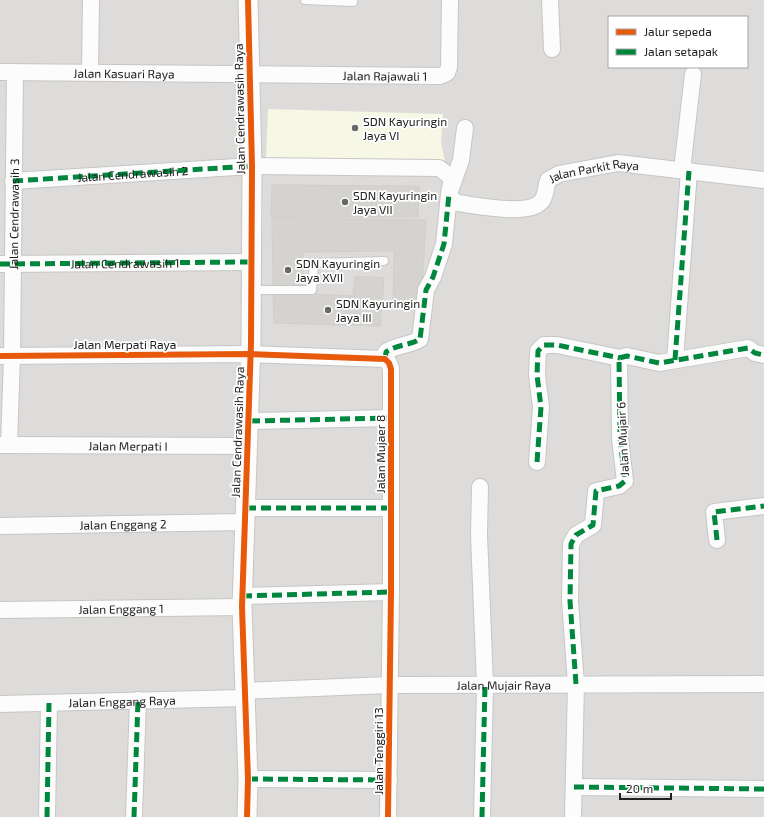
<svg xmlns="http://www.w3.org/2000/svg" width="764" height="817" font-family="'Exo 2',sans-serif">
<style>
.residential{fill:#dddcda;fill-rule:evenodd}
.education{fill:#f7f7e5}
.building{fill:#d5d3d0;stroke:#d2ceca}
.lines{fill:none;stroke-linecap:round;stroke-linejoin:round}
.service-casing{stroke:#c7c6c5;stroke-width:10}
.minor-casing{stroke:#c7c6c5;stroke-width:18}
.tertiary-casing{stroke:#c7c6c5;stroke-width:21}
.service{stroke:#fcfcfc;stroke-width:8}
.minor{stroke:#fcfcfc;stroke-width:16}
.tertiary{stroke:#fcfcfc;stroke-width:19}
.quiet{stroke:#00873e;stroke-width:5;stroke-dasharray:10 5;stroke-linecap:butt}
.cycleway-casing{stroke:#fff;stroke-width:8}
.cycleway{stroke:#e8590c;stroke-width:6}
.poi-dot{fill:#686866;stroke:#fff;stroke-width:1.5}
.labels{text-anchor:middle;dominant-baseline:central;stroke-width:3.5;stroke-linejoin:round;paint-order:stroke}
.street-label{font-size:12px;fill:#202020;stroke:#fff}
.poi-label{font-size:12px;fill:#202020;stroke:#fff;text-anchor:start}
</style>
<rect width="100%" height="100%" fill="#eeede9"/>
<path class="residential" d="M0 0H764V817H0ZM609 17H747V67H609Z"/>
<path class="education" d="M268 109 443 114 441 142 445 162 266 159Z"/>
<g class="building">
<path d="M272 185 419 186 418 217H271Z"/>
<path d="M272 218 426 220 421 309 393 307 394 251 303 252V288L273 289Z"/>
<path d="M355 276 384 278 380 326 274 323 273 292 353 296Z"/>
</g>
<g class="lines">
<g class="service-casing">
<g id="service">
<path d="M305 0 353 2"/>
<path d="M252 290H312L314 263 384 261"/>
</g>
</g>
<g class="minor-casing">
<g id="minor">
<path d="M550 0 552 49"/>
<path id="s1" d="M0 72 440 76 447 73 449 67 450 0"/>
<path d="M90 72 91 0"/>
<path d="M682 170 693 74"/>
<path id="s2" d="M13 181 252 166 439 168 452 178 449 194 453 200 458 203C475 205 533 218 543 199 546 193 546 186 548 180L559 174 618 163 764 180"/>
<path d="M0 264 250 262"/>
<path d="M0 356 250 354 385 359 389 363 391 369V592L388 817"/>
<path d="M385 359 386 352C398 344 412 345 420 339L426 290 433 277 444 244 449 194 461 160 465 128"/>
<path d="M675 360 689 171"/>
<path d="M250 421 391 418"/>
<path id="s3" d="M0 445 248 446"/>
<path id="s4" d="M9 445 12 356 15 72"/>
<path d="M537 462 541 407 537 375 538 351 544 345H557L620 358"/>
<path d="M480 487 479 535 485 685 482 817"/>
<path d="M246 508H390"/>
<path id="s5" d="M0 526 245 522"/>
<path d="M717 540 714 512 764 506"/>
<path d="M242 596 391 592"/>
<path id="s6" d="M0 610 242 607"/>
<path id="s7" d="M244 691 389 685 764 684"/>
<path id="s8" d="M0 704 244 698"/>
<path d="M248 779 389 780"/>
<path d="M574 787 764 789"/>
<path d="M47 817 49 703"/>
<path d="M134 817 138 700"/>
<path d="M573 817 576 684 570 601 571 544 576 535 593 525 596 491 619 486 625 481 620 438 619 358 627 356 659 363 748 348 755 353 764 355"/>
</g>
</g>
<g class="tertiary-casing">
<path id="tertiary" d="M247 817 248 779 242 607 251 343 252 166 248 0"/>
</g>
<use href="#service" class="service"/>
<use href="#minor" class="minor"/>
<use href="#tertiary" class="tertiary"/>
<g class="quiet">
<path id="s9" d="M13 181 252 166"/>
<path id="s10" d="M0 264 250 262"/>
<path d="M385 359 386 352C398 344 412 345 420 339L426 290 433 277 444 244 449 194"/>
<path d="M675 360 689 171"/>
<path d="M250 421 391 418"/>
<path d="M537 462 541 407 537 375 538 351 544 345H557L620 358"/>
<path d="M246 508H390"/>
<path d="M717 540 714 512 764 506"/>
<path d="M242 596 391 592"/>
<path d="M576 684 570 601 571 544 576 535 593 525 596 491 619 486 625 481 620 438 619 358 627 356 659 363 748 348 755 353 764 355"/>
<path d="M248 779 389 780"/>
<path d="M574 787 764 789"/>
<path d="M47 817 49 703"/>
<path d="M134 817 138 700"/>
<path d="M482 817 485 685"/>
</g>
<g class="cycleway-casing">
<g id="cycleway">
<path d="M0 356 250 354 385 359 389 363 391 369V592L388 817"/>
<path d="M247 817 248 779 242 607 251 343 252 166 248 0"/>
</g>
</g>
<use href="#cycleway" class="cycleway"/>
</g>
<g class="poi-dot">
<circle cx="355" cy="128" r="4"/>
<circle cx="345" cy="202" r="4"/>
<circle cx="288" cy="270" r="4"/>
<circle cx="328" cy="310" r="4"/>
</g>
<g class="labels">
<g class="street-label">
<text stroke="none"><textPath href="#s1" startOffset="124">Jalan Kasuari Raya</textPath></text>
<text stroke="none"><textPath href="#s1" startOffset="385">Jalan Rajawali 1</textPath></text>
<text transform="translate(239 109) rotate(-91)">Jalan Cendrawasih Raya</text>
<text stroke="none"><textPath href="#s9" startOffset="120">Jalan Cendrawasih 2</textPath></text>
<text stroke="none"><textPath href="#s2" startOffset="628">Jalan Parkit Raya</textPath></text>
<text stroke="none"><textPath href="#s4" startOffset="231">Jalan Cendrawasih 3</textPath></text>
<text stroke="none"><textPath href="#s10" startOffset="125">Jalan Cendrawasih 1</textPath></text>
<text x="125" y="344">Jalan Merpati Raya</text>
<text transform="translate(237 432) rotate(-88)">Jalan Cendrawasih Raya</text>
<text transform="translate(622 439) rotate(-93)">Jalan Mujair 6</text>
<text stroke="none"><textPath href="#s3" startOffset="128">Jalan Merpati I</textPath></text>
<text transform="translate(380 454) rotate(-90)">Jalan Mujaer 8</text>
<text stroke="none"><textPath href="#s5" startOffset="123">Jalan Enggang 2</textPath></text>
<text stroke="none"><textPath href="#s6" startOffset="121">Jalan Enggang 1</textPath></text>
<text stroke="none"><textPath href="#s7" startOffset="260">Jalan Mujair Raya</textPath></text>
<text stroke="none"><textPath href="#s8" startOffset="122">Jalan Enggang Raya</textPath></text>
<text transform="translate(378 751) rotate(-90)">Jalan Tenggiri 13</text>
</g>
<g class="poi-label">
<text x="363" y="121">SDN Kayuringin<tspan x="363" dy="14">Jaya VI</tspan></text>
<text x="353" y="195">SDN Kayuringin<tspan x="353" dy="14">Jaya VII</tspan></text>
<text x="296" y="263">SDN Kayuringin<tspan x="296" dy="14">Jaya XVII</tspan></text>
<text x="336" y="303">SDN Kayuringin<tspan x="336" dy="14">Jaya III</tspan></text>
</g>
</g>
<rect x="608" y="16" width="140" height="52" fill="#ffffff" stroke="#a6a6a6"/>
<rect x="616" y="29" width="20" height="6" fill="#e8590c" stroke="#a6a6a6"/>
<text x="644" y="36" font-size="12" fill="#202020">Jalur sepeda</text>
<rect x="616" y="49" width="20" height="6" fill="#00873e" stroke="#a6a6a6"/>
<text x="644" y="56" font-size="12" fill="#202020">Jalan setapak</text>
<path d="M620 793v6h51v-6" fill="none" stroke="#202020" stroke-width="2"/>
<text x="626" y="793" font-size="12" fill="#202020" stroke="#ffffff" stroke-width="3" paint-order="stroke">20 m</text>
</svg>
